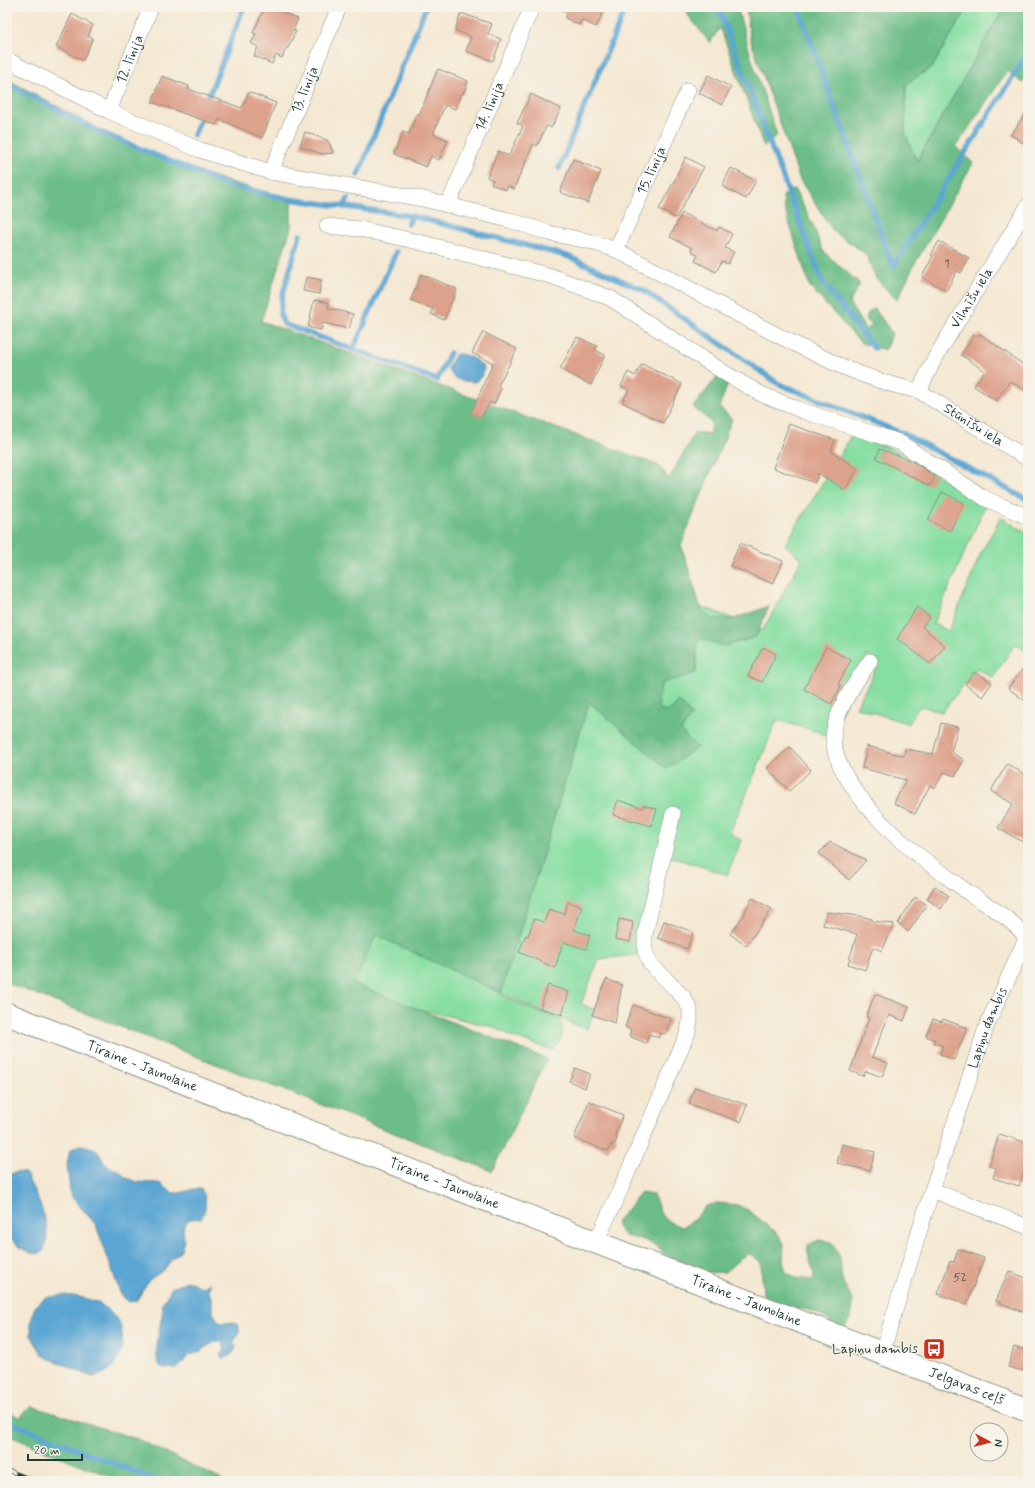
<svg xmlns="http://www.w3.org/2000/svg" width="1035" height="1488" font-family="Mynerve,sans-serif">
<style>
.green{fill:#86dea2;stroke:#528e6b}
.forest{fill:#6cbd88;stroke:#467d5e}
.water{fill:#5ba6d3;stroke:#3d7284}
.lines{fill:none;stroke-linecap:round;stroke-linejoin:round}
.stream{stroke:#5ba6d3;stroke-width:5.5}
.building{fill:#dda28c}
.minor-casing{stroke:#8a9283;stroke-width:16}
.secondary-casing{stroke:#8a9283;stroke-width:24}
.minor{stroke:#fff;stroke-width:15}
.secondary{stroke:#fff;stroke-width:22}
.rail-casing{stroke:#1f3d34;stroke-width:4.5}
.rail{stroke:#f7f3e8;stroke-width:3;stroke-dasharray:9;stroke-linecap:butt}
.labels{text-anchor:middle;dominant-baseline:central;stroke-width:3;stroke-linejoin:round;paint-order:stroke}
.number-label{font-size:12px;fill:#4e564a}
.street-label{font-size:14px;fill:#1f3d34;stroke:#f7f3e8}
.poi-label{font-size:14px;fill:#1f3d34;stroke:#f7f3e8;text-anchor:end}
</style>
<rect width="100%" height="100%" fill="#f7f3e8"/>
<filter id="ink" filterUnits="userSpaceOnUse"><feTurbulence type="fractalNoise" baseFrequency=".025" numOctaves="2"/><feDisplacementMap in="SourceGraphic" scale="8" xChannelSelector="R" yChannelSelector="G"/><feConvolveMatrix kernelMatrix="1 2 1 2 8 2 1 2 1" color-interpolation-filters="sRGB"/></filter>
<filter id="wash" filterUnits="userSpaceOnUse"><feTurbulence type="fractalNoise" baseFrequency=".012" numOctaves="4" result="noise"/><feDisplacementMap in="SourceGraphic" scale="16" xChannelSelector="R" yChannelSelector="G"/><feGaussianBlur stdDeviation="0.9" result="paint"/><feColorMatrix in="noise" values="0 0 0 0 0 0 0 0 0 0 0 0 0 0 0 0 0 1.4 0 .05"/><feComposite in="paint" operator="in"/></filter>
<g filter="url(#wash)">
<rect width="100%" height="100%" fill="#f4e8d2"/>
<g class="green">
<path d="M968 7H1004L917 162 905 134 906 84 932 67Z"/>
<path d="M851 436 890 448 914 460 985 506 933 624 949 631 981 553 1001 517 1018 528 1028 532V652L1015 644 993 678 977 668 942 712 921 706 915 712 909 724 856 707 879 663 867 655 830 738 819 732 777 720 730 833 741 840 728 875 659 853 637 955 599 959 581 1004 595 1010 587 1029 544 1013 502 994 505 998 560 1021C565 1034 561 1042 552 1050L515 1038 494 1027 383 1000 354 988 346 976 362 934 378 935 501 993 589 702 650 587 763 630 802 559 785 545Z"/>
</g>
<g class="forest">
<path d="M690 7H737L751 57 777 135 764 147 720 27 710 43 687 14Z"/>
<path d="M746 7H968L932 67 906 84 905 134 917 161 1004 7H1028V72L1022 83 1007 71 956 147 973 163 914 265 897 300 876 279 866 254 833 231 800 180 750 38Z"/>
<path d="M7 79 123 142 179 165 230 182 291 199V228L261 321 658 465 669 479 695 432 709 434 712 423 693 407 718 376 728 384 719 407 732 419 681 545 701 609 711 619H734L769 606 756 637 724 646 698 638 696 673 662 683 658 700 660 709 668 712 679 701 692 715 681 731 697 747 667 769 589 702 501 993 376 935 354 984 547 1059 492 1171 7 983Z"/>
<path d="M794 189 814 227 823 251 860 284 849 303 866 330 873 324 866 321 868 313 874 308 892 333 885 350 861 343 810 287 784 207 783 196Z"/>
<path d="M641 1193 653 1195C656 1200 657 1204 659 1210 662 1220 674 1224 683 1227L693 1221 706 1206 718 1203 737 1205 748 1210 778 1234 784 1244 783 1261 786 1272 796 1278 814 1280C815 1268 806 1258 808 1245L819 1240 831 1242 840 1257 842 1280 853 1301 852 1313 848 1324 840 1330 821 1315 809 1310 797 1309 786 1311 769 1305 763 1294 761 1263 753 1255 748 1254 742 1257 725 1272 707 1273 664 1254 656 1246 644 1240 625 1236 617 1227V1221Z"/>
<path d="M31 1406 137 1439 224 1481H121L7 1435V1408L19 1418Z"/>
</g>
<g class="water">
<path d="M456 354C466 353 478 360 484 368L482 376 475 382C462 381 452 381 448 368Z"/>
<path d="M79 1145C87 1145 98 1149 101 1157 103 1160 103 1162 106 1165 112 1170 121 1168 124 1177L137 1182 159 1183 173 1193H180L194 1189H201C207 1196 207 1211 201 1218L190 1219 187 1221 183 1228 184 1240 181 1251 171 1260 166 1268 148 1281 137 1300 129 1302 121 1295 96 1225 72 1197 70 1190 67 1164 70 1150Z"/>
<path d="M17 1172 25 1173 27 1176C36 1198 54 1224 44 1249 39 1262 13 1245 10 1236 4 1217 7 1194 7 1175Z"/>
<path d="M185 1281 194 1283 201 1288 210 1283 209 1292 212 1299V1311L219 1322C226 1326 233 1318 239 1326V1333L233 1343 236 1346C235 1353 230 1356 224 1359L221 1357 220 1354 225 1349 222 1342C207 1340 204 1354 189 1355 181 1364 180 1371 166 1368 164 1368 162 1367 160 1366 152 1358 161 1321 163 1310L162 1304 173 1286 183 1284Z"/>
<path d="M63 1295C77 1296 96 1299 107 1309 110 1313 117 1318 119 1323 129 1347 118 1373 92 1377L46 1357 43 1355 31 1336V1321L34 1309 36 1306 44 1298Z"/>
</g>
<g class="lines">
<g class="stream">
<path d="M718 7 823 283 874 348"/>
<path d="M798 7 893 267"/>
<path d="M7 83 100 132 227 185 289 199 412 216 567 256 643 290 779 384 904 434 1028 500"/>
<path d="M206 103 244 7"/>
<path d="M194 135 203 113"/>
<path d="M559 168 626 7"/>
<path d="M358 175 426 7"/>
<path d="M344 207 348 199"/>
<path d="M408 224 412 216"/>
<path d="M300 235 282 297 280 314 284 324 437 380 450 353"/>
<path d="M893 267 1028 53"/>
<path d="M353 350 396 252"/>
<path d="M7 1421 158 1481"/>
</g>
</g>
<g id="blocks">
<g class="building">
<path d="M265 7H271L298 19 293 30 296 31 288 48 287 47 282 58 276 55 272 64 254 56 258 47 251 43 256 34 253 33Z"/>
<path d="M556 7H606L596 27 581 20 579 25 565 18 567 13Z"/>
<path d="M461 13 492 24 488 34 501 39 493 61 466 51 471 37 455 30Z"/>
<path d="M72 14 93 25 88 36 93 38 83 60 56 47Z"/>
<path d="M438 69 468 81 463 94H461L455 109 445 105 433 134 448 140 439 160 431 156 426 167 394 154 403 132 409 134 417 114 419 115Z"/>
<path d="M708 75 731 87 722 105 699 93Z"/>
<path d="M162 76 189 86 188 89 242 108 249 92 276 103 262 138 219 119 216 125 152 102Z"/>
<path d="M531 94 561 109 551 128 547 125 537 146 533 144 514 189 508 186 506 190 491 184 493 180 487 177 498 151 509 156 523 126 517 123Z"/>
<path d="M1028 110V146L1011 135Z"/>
<path d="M305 132 327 140 330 144 333 153 322 154 300 146Z"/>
<path d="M686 157 704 167 676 218 659 209 678 174H677Z"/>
<path d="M573 159 601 171 588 203 560 192Z"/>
<path d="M731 168 756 181 746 199 722 186Z"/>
<path d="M682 213 717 231 719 227 732 234 725 248 734 252 728 264 722 261 716 272 695 261 698 255 691 251 692 248 670 237Z"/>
<path d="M939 241 969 258 961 273 957 271 946 291 922 277 933 256 931 255Z"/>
<path d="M421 274 457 289 444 320 431 314 433 309 411 300Z"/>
<path d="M306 277 321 280 319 294 303 291Z"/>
<path d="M314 300 329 303 328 308 353 314 349 329 323 323 321 330 308 327Z"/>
<path d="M483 332 517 349 498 386 501 388 494 404 490 402 481 418 471 413 493 363 472 353Z"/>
<path d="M980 334 1028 368V392L1010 381 996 401 974 386 985 371 961 355 974 335 977 337Z"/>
<path d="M577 337 597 346 595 350 605 355 591 385 560 369Z"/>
<path d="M642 364 682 384 663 423 622 402 629 390 621 386 628 372 635 376Z"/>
<path d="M789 424 835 440 831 451 858 469 845 490 818 473 815 483 773 468Z"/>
<path d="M880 449 912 461 935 476 930 486 876 458Z"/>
<path d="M942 492 964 503 950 531 928 520Z"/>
<path d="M740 543 783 561 773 584 730 566Z"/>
<path d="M917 607 930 617 922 627 945 646 930 664 907 646 897 639Z"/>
<path d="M763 647 776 654 762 682 748 676Z"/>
<path d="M826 647 851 660 838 684 841 686 831 704 804 689Z"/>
<path d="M1028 662V703L1008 688Z"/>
<path d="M974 672 978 675 979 674 992 683 982 697 965 684Z"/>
<path d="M941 723 958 727 951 752 964 760 955 776 944 772 935 788 930 785 915 814 894 803 906 780 862 768 867 746 904 756 905 749 933 754Z"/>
<path d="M790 747 811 770 789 791 767 768Z"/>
<path d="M1007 764 1028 776V834L1023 842 998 828 1013 804 991 791Z"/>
<path d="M618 800 642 808 643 805 657 809 652 826 613 815Z"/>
<path d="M830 842 866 860 849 880 819 853Z"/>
<path d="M935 886 949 896 941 909 927 899Z"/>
<path d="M915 897 927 905 908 932 898 923Z"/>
<path d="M752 898 772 909 746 946 730 934 743 916Z"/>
<path d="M568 902 582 906 574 930 590 935 586 949 563 942 555 968 519 952 526 935 528 936 534 919 544 922 549 909 564 914Z"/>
<path d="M827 912 860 916 872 919V921L894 924 882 951 873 947 865 970 848 964 857 934 823 925Z"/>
<path d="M619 919 633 922 630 942 615 939Z"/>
<path d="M664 921 693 932 687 949 658 938Z"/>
<path d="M606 979 622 985 615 1023 592 1015Z"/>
<path d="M548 985 569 992 562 1015 540 1008Z"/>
<path d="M875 994 909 1007 904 1021 889 1015 872 1057 888 1063 882 1077 866 1071 863 1076 850 1071 869 1018 866 1017Z"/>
<path d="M633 1005 671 1019 665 1034 661 1033 659 1038 649 1034 646 1043 629 1036 631 1030 625 1027Z"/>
<path d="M933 1019 942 1022 943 1019 967 1028 954 1060 940 1054 943 1046 934 1043 935 1040 926 1036Z"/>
<path d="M575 1068 590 1074 585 1088 569 1081Z"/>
<path d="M695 1087 747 1105 741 1122 689 1104Z"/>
<path d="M589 1101 623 1115 615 1134 617 1138 615 1144 611 1145 608 1151 574 1138Z"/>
<path d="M999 1134 1028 1143V1166L1026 1165 1019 1186 993 1178 996 1168 989 1166Z"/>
<path d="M842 1144 875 1152 870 1171 837 1163Z"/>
<path d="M958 1249 984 1258 967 1304 938 1294 950 1261 954 1262Z"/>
<path d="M1009 1271 1028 1279V1314L996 1301Z"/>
<path d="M1014 1347 1028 1351 1023 1371 1008 1367Z"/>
</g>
</g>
</g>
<g filter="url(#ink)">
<use href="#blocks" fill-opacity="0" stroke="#8a9283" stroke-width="1"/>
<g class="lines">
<g class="minor-casing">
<g id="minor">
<path id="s1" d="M7 60 109 111 200 150 238 162 271 172 423 199 509 220 549 233 592 242 616 250C663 275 710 299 756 324 808 351 861 380 919 391L1028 459"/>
<path id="s2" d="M109 111 151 7"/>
<path id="s3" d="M271 172 339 7"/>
<path id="s4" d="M448 205 532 7"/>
<path d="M327 226 360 229 419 242 551 276 610 298 728 375 761 394 803 411 899 442 986 499 1028 517"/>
<path id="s5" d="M616 250 688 90"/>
<path id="s6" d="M919 391 935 358 1028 206"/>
<path d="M870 661C857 681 838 706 834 730 827 767 876 819 901 841 922 859 946 876 969 893 988 906 1011 918 1026 937"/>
<path d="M932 1190 1028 1227"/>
<path d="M596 1242 622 1186 688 1032 690 1021V1009L684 998 650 963 645 951V934L673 814"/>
<path id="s7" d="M882 1353 932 1190 987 1025 1028 934"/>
</g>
</g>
<g class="secondary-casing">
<g id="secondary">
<path id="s8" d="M7 1014 1028 1410"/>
</g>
</g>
<use href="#minor" class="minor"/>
<use href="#secondary" class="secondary"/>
<g class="rail-casing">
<path id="rail" d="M7 1470 35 1481"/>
</g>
<use href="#rail" class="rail"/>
</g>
</g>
<defs>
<g id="bus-square" transform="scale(1.15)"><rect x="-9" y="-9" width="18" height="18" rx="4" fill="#c8321e" stroke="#f7f3e8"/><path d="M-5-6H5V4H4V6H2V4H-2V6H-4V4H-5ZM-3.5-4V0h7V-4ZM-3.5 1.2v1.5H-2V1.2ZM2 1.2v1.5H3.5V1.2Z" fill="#fff"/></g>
</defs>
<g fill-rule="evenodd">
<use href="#bus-square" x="934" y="1349"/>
</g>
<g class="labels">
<g class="number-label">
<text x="947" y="264">1</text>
<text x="960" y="1278">52</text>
</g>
<g class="street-label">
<text stroke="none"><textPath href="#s2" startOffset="56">12. līnija</textPath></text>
<text stroke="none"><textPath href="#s3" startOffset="89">13. līnija</textPath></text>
<text stroke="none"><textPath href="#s4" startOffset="107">14. līnija</textPath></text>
<text stroke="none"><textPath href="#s5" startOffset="87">15. līnija</textPath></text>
<text stroke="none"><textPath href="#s6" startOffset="107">Vilnīšu iela</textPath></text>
<text stroke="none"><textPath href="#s1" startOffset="1041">Stūnīšu iela</textPath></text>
<text stroke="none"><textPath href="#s7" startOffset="342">Lapiņu dambis</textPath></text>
<text stroke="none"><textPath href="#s8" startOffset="145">Tīraine - Jaunolaine</textPath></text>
<text stroke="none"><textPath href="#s8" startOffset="469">Tīraine - Jaunolaine</textPath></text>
<text stroke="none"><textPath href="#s8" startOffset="793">Tīraine - Jaunolaine</textPath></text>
<text stroke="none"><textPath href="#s8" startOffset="1029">Jelgavas ceļš</textPath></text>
</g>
<g class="poi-label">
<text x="918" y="1349">Lapiņu dambis</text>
</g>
</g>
<rect width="1035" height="1488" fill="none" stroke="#f7f3e8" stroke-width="24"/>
<g transform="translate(989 1442) rotate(97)"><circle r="19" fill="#f7f3e8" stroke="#a1aaa0"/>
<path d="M0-3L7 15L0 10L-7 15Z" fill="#c8321e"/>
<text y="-6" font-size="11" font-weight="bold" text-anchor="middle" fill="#1f3d34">N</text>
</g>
<path d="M28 1454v6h54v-6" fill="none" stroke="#1f3d34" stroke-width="2"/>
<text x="34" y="1454" font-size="12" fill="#1f3d34" stroke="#f7f3e8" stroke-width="3" paint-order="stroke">20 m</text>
</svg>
